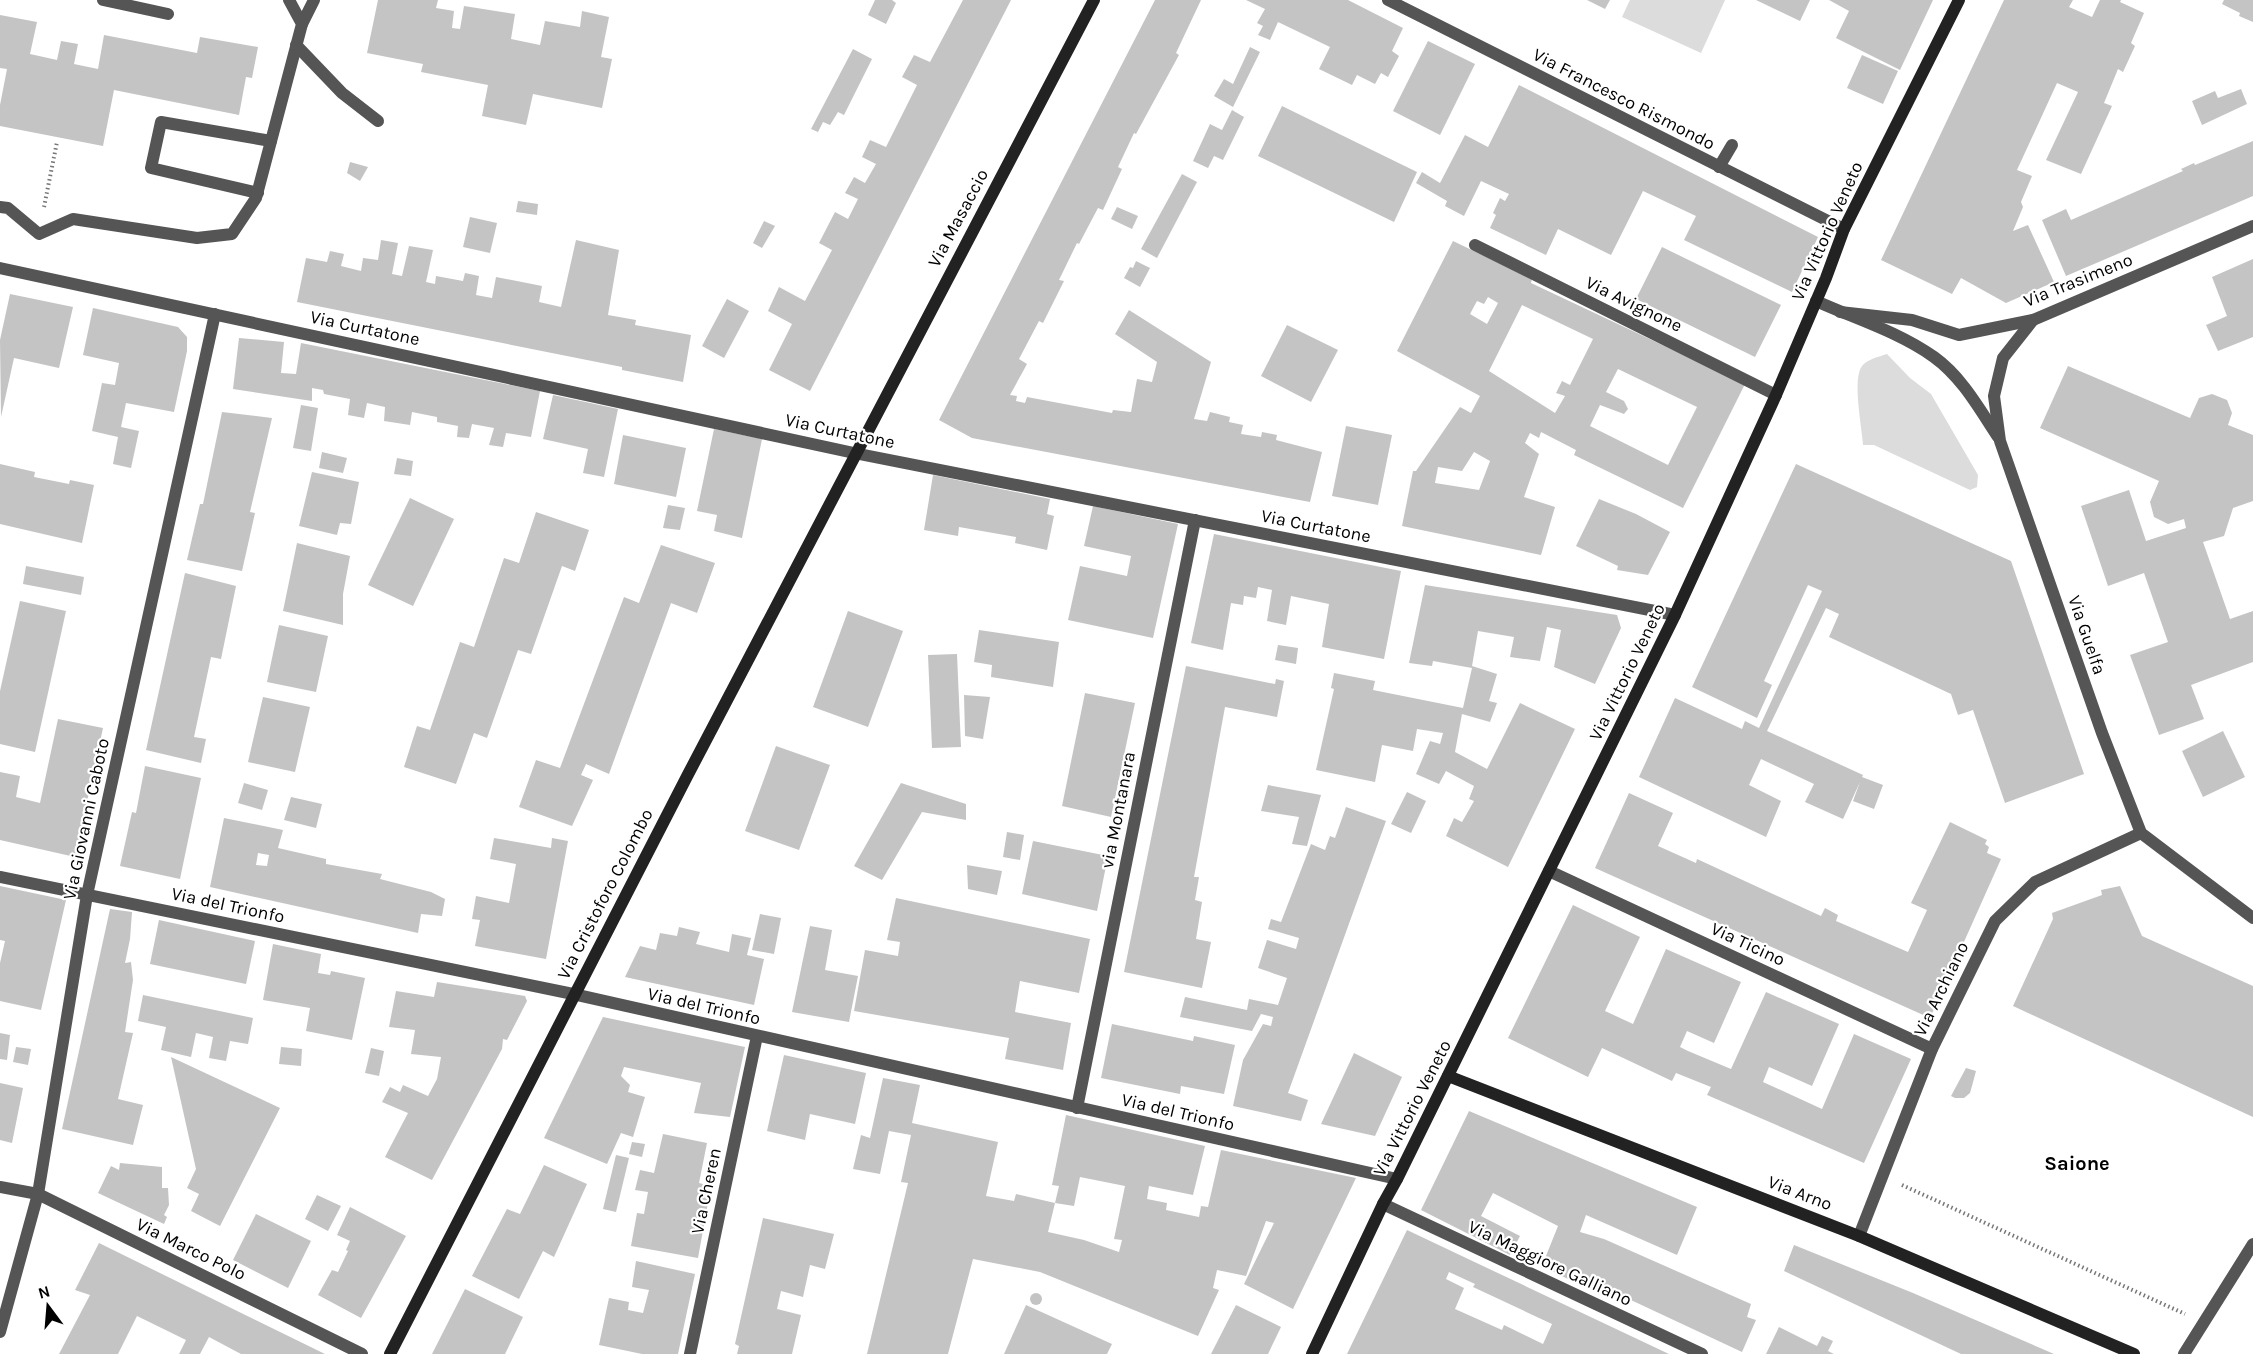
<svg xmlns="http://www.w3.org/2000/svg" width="2253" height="1354" font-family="Karla,sans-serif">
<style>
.green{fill:#dcdcdc}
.building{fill:#c4c4c4;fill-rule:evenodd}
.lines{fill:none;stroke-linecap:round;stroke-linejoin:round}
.path{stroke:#777;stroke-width:4;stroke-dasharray:1.5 3;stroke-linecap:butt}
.lane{stroke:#555;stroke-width:12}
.street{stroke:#555;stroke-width:12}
.secondary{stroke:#222;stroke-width:12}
.labels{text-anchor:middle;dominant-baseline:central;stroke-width:4.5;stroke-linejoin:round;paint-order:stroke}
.street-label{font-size:18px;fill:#000;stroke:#fff}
.neighbourhood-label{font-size:20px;font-weight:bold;fill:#000;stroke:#fff}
</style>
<rect width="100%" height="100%" fill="#fff"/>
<g class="green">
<path d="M1630 0H1725L1701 53 1622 17Z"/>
<path d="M1887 354 1910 378 1931 394 1978 475 1977 487 1970 490 1874 445H1863C1862 427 1852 379 1862 366 1868 359 1878 357 1887 354Z"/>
</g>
<g class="building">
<path d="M378 0H438L436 8 454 11 452 28 460 29 464 6 515 14 511 39 540 45 545 21 580 27 582 11 609 17 601 57 612 59 602 108 533 94 526 125 482 116 488 85 421 72 423 64 367 53Z"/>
<path d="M875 0H892L896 3 886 24 868 15Z"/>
<path d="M963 0H1011L810 391 769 370 792 324 768 311 779 287 805 301 832 250 819 243 835 212 848 219 858 199 845 193 854 177 865 183 876 164 862 157 870 140 886 147 917 85 902 77 914 55 930 62Z"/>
<path d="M1155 0H1201L1176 53 1179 55 1136 134 1134 133 1118 167 1122 169 1103 210 1098 208 1079 244 1077 243 1059 280 1064 281 1043 323 1039 321 1019 359 1027 364 1010 395 1017 396 1016 401 1025 403 1027 397 1112 413 1113 410 1131 412 1137 379 1152 382 1157 362 1115 334 1129 310 1211 362 1194 419 1207 421 1210 412 1230 417 1229 422 1243 425 1241 434 1261 437 1262 432 1277 435 1276 440 1322 452 1310 502 972 438 939 420Z"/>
<path d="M1246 0H1348L1403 28 1392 51 1399 56 1388 77 1381 73 1375 84 1357 75 1352 85 1319 69 1330 47 1278 22 1270 40 1258 35 1263 26 1257 23 1265 9Z"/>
<path d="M1587 0H1610L1605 9Z"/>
<path d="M1756 0H1810L1800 21Z"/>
<path d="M1829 0H1933L1900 70 1836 38 1849 11Z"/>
<path d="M2004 0H2073L2069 7 2092 17 2100 0H2121L2120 2 2144 13 2131 43 2135 46 2123 72 2118 69 2104 103 2112 106 2081 174 2046 160 2078 92 2057 83 2017 170 2032 176 2021 202 2023 207 2013 231 2028 225 2054 282 2006 303 1961 278 1952 294 1881 260Z"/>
<path d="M2224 0H2253V22L2239 16 2240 13 2222 4Z"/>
<path d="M0 15 37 22 30 54 57 60 61 41 78 44 74 64 98 69 104 35 197 53 200 37 258 47 252 78 246 77 239 115 114 90 103 146 0 126V105L7 69 0 68Z"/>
<path d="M1428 41 1475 64 1440 135 1393 111Z"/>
<path d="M1250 47 1260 52 1233 107 1214 96 1224 79 1233 84Z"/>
<path d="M853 49 872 59 844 115 838 112 830 125 823 122 818 132 811 129Z"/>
<path d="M1862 55 1898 71 1883 104 1847 88Z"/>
<path d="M1519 85 1818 237 1792 292 1684 240 1696 216 1643 191 1611 255 1558 229 1546 255 1490 228 1496 215 1493 213 1500 198 1505 201 1509 194 1481 181 1464 216 1445 206 1447 201 1416 183 1422 172 1440 183 1465 135 1488 147Z"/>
<path d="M2241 89 2247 104 2202 125 2192 101 2215 91 2218 98Z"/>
<path d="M1282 106 1417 172 1394 222 1258 156Z"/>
<path d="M1232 110 1244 117 1223 160 1214 156 1208 168 1193 161 1210 124 1222 130Z"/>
<path d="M2253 141V196L2066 276 2042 220 2066 209 2071 220 2183 171 2181 169 2194 163 2195 165Z"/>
<path d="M350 162 368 167 360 181 347 173Z"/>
<path d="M1182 174 1197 182 1157 258 1141 249Z"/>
<path d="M518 201 538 204 537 215 516 212Z"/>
<path d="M1117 207 1138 216 1132 229 1111 219Z"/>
<path d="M470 217 497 223 490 253 463 247Z"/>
<path d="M764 221 775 226 762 248 753 243Z"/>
<path d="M381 240 398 243 392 274 402 276 409 246 433 250 426 282 435 284 436 276 463 281 465 273 479 276 476 295 492 298 496 277 542 286 539 302 561 307 576 240 619 250 608 315 636 320 635 325 691 335 683 382 622 370V367L297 302 306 258 327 262 330 251 344 254 341 266 361 271 363 258 378 260Z"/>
<path d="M1453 241 1532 279 1531 283 1745 384 1683 508 1574 455 1576 450 1541 432 1539 438 1530 433 1525 443 1539 454 1524 497 1555 507 1541 555 1402 526 1413 471H1416L1460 407 1471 413 1480 396 1397 351ZM1488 297 1498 303 1487 324 1470 314 1477 301 1484 304ZM1522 305 1593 339 1570 385 1562 381 1556 393 1565 396 1555 413 1489 371ZM1618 369 1697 407 1668 465 1590 426 1600 405 1624 414 1628 409 1624 401 1606 392ZM1474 452 1490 461 1479 490 1435 483 1438 467 1462 471Z"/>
<path d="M1662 247 1781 305 1755 357 1636 299Z"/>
<path d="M2253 259V337L2218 351 2206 325 2227 316 2212 277Z"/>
<path d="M1136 261 1150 268 1140 287 1124 278 1130 267 1133 268Z"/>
<path d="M10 294 73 307 59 368 14 358 1 417 0 340Z"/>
<path d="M727 299 749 311 724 358 702 346Z"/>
<path d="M93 308 178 327 187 337V351L174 412 126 403 121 427 139 431 131 468 113 464 118 437 92 431 102 383 115 385 119 363 83 355Z"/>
<path d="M1287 325 1338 350 1311 402 1261 376Z"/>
<path d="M239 338 284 342 281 373 296 374 301 343 540 391 531 437 506 433 503 447 489 445 494 428 472 424 469 438 457 437 458 426 437 422V417L412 412 410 425 384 421 385 407 367 403 364 418 348 415 350 399 324 394 323 390 312 388V401L233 389Z"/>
<path d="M2068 366 2190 418 2199 398 2212 394 2227 400 2232 413 2228 425 2253 435V501L2233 508 2224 536 2203 542 2230 619 2253 611V662L2191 685 2204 719 2159 735 2130 655 2168 642 2144 573 2108 586 2081 506 2129 490 2146 541 2186 528 2184 519 2168 524 2154 517 2150 502 2159 481 2040 428Z"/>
<path d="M553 395 618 409 604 477 583 473 588 449 543 439Z"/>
<path d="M301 405 318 408 311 451 293 448Z"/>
<path d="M222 412 272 418 250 512 255 513 242 571 187 560 200 504H203Z"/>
<path d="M1346 426 1392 435 1378 505 1332 496Z"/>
<path d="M714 429 762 439 742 538 714 531 717 515 697 511Z"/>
<path d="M623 435 686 448 676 497 614 484Z"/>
<path d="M322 452 347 458 343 473 319 468Z"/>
<path d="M397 458 413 461 411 476 394 474Z"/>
<path d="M0 464 35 472 34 477 69 484 70 480 94 485 82 543 0 524Z"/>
<path d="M1796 464 2011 561 2084 774 2005 803 1973 710 1958 715 1951 694 1829 637 1839 614 1826 608 1767 731 1863 775 1862 777 1883 785 1874 809 1853 801 1860 782 1843 819 1805 802 1814 784 1761 759 1749 785 1781 801 1766 837 1639 777 1675 698 1742 729 1745 721 1759 728 1822 591 1808 585 1764 681 1772 685 1757 718 1692 687Z"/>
<path d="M312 472 359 482 351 524 340 523 337 535 299 526Z"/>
<path d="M933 475 1050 499 1047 514 1054 516 1047 550 1015 543 1016 537 959 527 958 536 924 530Z"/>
<path d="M410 498 454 519 413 606 368 585Z"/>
<path d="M1599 499 1636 514 1670 532 1648 575 1617 570 1618 566 1576 546Z"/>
<path d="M668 505 685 508 680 530 663 528Z"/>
<path d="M1093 506 1178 524 1153 638 1068 620 1080 566 1127 576 1131 556 1084 546Z"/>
<path d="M536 512 589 530 575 571 562 566 531 654 518 650 487 738 474 733 456 784 404 767 417 726 430 730 460 642 474 647 504 558 519 563Z"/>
<path d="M1214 534 1401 571 1384 659 1322 647 1329 604 1291 596 1286 625 1267 621 1272 590 1258 587 1256 598 1244 596 1243 605 1231 603 1223 650 1191 643Z"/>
<path d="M297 543 350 556 343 594V625L283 611Z"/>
<path d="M661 545 715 563 697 613 671 603 609 774 586 764 581 775 593 780 572 826 519 807 536 760 560 768 624 597 639 603Z"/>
<path d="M26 566 84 577 81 595 23 584Z"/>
<path d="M185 573 236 586 221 659 211 657 194 737 206 739 201 763 146 750Z"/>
<path d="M1425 585 1617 615 1621 628 1595 684 1554 667 1561 630 1547 627 1540 661 1510 657 1514 637 1478 631 1472 666 1497 674 1489 701 1497 703 1490 722 1462 714 1455 752 1487 769 1520 703 1575 729 1508 867 1446 836 1454 818 1462 822 1474 801 1469 799 1474 786 1446 771 1439 784 1416 774 1430 741 1440 744 1443 733 1417 729 1413 751 1382 745 1375 782 1316 770 1334 689 1331 688 1334 673 1375 681 1373 690 1463 708 1472 668 1433 661 1432 666 1409 663Z"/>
<path d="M20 601 66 611 35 752 0 744V691Z"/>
<path d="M848 611 903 631 868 727 813 707Z"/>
<path d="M279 625 328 636 316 692 267 682Z"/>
<path d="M979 630 1059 642 1053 687 991 677 992 665 974 662Z"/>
<path d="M1278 645 1298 648 1296 664 1275 660Z"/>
<path d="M957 654 961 747 932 748 928 655Z"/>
<path d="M1186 666 1275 684 1276 679 1284 681 1277 717 1225 707 1194 877H1199L1195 900 1202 902 1196 939 1211 942 1202 988 1124 972Z"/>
<path d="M1085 693 1135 703 1111 817 1062 806Z"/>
<path d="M964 695 990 697 983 739 965 736Z"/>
<path d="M263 697 310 707 295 772 248 762Z"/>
<path d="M58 719 103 728 75 857 0 840V772L20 776 16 797 40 803Z"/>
<path d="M2223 731 2245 777 2203 797 2182 751Z"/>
<path d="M776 746 830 765 799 850 745 831Z"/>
<path d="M145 766 201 778 180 879 120 866 132 812 136 813Z"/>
<path d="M244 783 268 790 262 810 238 803Z"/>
<path d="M901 783 966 804V820L922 812 882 880 854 866Z"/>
<path d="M1268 785 1321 795 1307 846 1292 844 1299 817 1261 811Z"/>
<path d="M1407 792 1426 801 1411 833 1391 824Z"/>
<path d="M1629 793 1673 813 1658 846 1696 863 1697 859 1821 916 1825 908 1838 915 1836 921 1908 952 1927 910 1911 903 1950 822 1987 840 1985 844 1989 847 1987 853 2001 859 1930 1018 1595 868Z"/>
<path d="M291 797 322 804 316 828 284 820Z"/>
<path d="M1346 807 1386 821 1288 1093 1308 1100 1301 1121 1233 1106 1243 1060 1263 1024 1271 1026 1273 1017 1261 1014 1252 1031 1180 1017 1185 997 1247 1010 1249 999 1278 1005 1287 978 1258 968 1267 940 1296 949 1299 938 1268 929 1271 919 1281 922 1311 844 1325 850 1330 836 1335 838Z"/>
<path d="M224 818 283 830 278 848 326 859V864L382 874 380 879 431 892 445 899 442 916 421 914 418 933 210 887ZM258 853 269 855 267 866 256 865Z"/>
<path d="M1007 832 1024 835 1020 860 1003 857Z"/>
<path d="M494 838 551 848 552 838 568 841 546 959 475 946 480 920 472 919 476 896 509 903 516 864 490 859Z"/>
<path d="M1033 841 1108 856 1097 911 1022 894Z"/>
<path d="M967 865 1002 871 997 895 968 889Z"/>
<path d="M0 886 66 900 41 1010 0 1001V963L5 941 0 940Z"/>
<path d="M2120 886 2142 936 2253 986V1117L2013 1006 2053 919 2052 913 2102 895 2101 890Z"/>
<path d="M896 898 1090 939 1079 993 1020 981 1015 1012 1071 1023 1063 1070 1005 1059 1009 1038 854 1011 865 950 898 956 900 942 887 940Z"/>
<path d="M1573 905 1640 937 1605 1011 1633 1024 1666 949 1741 982 1714 1043 1687 1031 1680 1047 1688 1051 1731 1069 1766 992 1839 1024 1812 1086 1769 1067 1763 1082 1822 1109 1854 1034 1911 1059 1864 1163 1707 1095 1711 1087 1676 1073 1672 1081 1602 1048 1588 1077 1508 1038Z"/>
<path d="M110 909 132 912 130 939 125 963 131 962 133 980 125 1032 133 1033 118 1099 143 1105 133 1145 62 1129Z"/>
<path d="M760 914 781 918 774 954 752 950Z"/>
<path d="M159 920 255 941 246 984 150 964Z"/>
<path d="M810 926 832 930 825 970 858 976 849 1022 792 1012Z"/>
<path d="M679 927 700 932 696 944 729 952 732 934 751 938 747 955 764 959 754 1005 625 977 640 946 656 950 660 933 677 936Z"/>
<path d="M273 944 321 954 318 973 330 975 331 971 365 978 352 1040 306 1031 310 1008 263 1000Z"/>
<path d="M437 982 525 996 527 1001 507 1040 503 1039 502 1049 432 1180 385 1157 408 1113 382 1102 390 1087 400 1092 403 1085 428 1096 437 1079 441 1057 411 1054 415 1030 389 1027 396 991 434 997Z"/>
<path d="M143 995 253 1018 248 1044 230 1041 226 1061 209 1058 213 1037 196 1033 191 1057 161 1050 166 1027 138 1021Z"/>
<path d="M603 1017 745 1047 730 1117 694 1113 701 1083 624 1067 621 1076 630 1085 628 1092 645 1097 633 1137 621 1133 607 1164 544 1138Z"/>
<path d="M1112 1024 1193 1041 1194 1036 1235 1045 1224 1094 1181 1086 1180 1094 1101 1078Z"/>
<path d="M0 1033 10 1035 7 1060 0 1059Z"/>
<path d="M16 1047 31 1049 28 1065 13 1062Z"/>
<path d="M281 1047 302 1049 301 1066 279 1064Z"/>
<path d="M371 1048 384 1051 379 1076 365 1073Z"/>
<path d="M1354 1053 1402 1077 1375 1136 1321 1124Z"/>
<path d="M784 1055 866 1073 855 1124 810 1114 805 1140 767 1131Z"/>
<path d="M171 1057 280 1108 220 1226 191 1211 199 1194 187 1188 196 1169Z"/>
<path d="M1966 1068 1976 1071 1972 1086 1970 1093 1964 1098H1955L1951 1096Z"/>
<path d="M883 1078 920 1085 912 1123 998 1142 986 1196 1014 1201 1016 1194 1055 1203 1059 1186 1052 1185 1066 1115 1205 1146 1193 1195 1149 1186 1147 1199 1167 1203 1166 1210 1199 1217 1201 1206 1208 1207 1221 1150 1356 1178 1293 1309 1244 1284 1274 1223 1266 1221 1246 1276 1217 1270 1213 1288 1219 1290 1198 1336 1040 1272 973 1259 948 1354H867L908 1183 901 1182 911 1135 889 1131 880 1174 853 1169 861 1135 870 1138ZM1080 1177 1125 1186 1114 1239 1122 1240 1119 1252 1084 1240 1048 1232 1055 1203 1074 1206Z"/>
<path d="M0 1083 23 1088 12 1143 0 1140Z"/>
<path d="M1469 1111 1697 1207 1677 1255 1586 1215 1580 1232 1604 1239 1751 1304 1747 1317 1756 1320 1742 1352 1586 1279 1582 1286 1542 1266 1558 1226 1493 1193 1481 1216 1520 1236 1510 1255 1421 1210Z"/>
<path d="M663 1134 707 1143 699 1183 711 1186 698 1258 631 1246 637 1213 644 1214 648 1192 635 1190 640 1170 654 1173Z"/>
<path d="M632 1142 645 1144 642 1157 629 1154Z"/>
<path d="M616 1155 629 1158 616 1212 603 1209Z"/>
<path d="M120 1163 162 1167V1188H168L169 1205 164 1215 167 1217 164 1224 98 1193 111 1166 119 1170Z"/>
<path d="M544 1165 587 1184 554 1257 543 1251 519 1299 472 1276 507 1209 520 1214Z"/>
<path d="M317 1195 341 1206 328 1231 305 1219Z"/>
<path d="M350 1207 406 1236 361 1318 318 1295 332 1270 338 1272 348 1251 346 1250 350 1241 337 1235Z"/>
<path d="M256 1214 311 1241 288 1288 233 1260Z"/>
<path d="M763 1218 834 1234 825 1269 810 1265 803 1297 781 1291 777 1309 801 1315 792 1354H737L739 1346 735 1344Z"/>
<path d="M1407 1230 1483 1266 1669 1354H1347ZM1449 1272 1475 1284 1473 1287 1552 1324 1543 1344 1504 1325 1502 1330 1455 1309 1464 1288 1446 1279Z"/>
<path d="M99 1243 160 1273 325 1354H241L209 1337 200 1354H179L186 1340 137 1316 118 1354H59L90 1295 75 1290Z"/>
<path d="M1794 1245 1913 1293 2054 1354H1961L1784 1271Z"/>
<path d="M636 1261 695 1274 678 1354H642L599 1345 609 1298 629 1302 628 1310 643 1313 649 1290 632 1287Z"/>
<path d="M465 1289 523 1317 505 1354H432Z"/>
<circle cx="1036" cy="1299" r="6"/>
<path d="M1026 1305 1112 1344 1107 1354H1004Z"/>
<path d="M1236 1305 1281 1327 1268 1354H1211Z"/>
<path d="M1779 1327 1817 1346 1822 1336 1833 1341 1828 1351 1834 1354H1766Z"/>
</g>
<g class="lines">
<g class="path">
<path d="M44 207 57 142"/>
<path d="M1902 1185 2185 1314"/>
</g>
<g class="lane">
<path d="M103 0 168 14"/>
<path d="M302 24 314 0"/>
<path d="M296 45 342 93 378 121"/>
<path d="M1719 167 1732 145"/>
<path d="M258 193 151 168 161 122 271 141"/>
<path d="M0 207 8 208 39 234 73 219 197 238 232 234 256 198 302 24 289 0"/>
</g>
<g class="street">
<path d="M1388 0 1844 229"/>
<path d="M1475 245 1776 395"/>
<path d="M0 268 854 453 1675 615"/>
<path d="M1816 301C1856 319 1899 332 1934 357 1962 377 1980 410 1998 437"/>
<path d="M1840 312 1912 320 1959 335 2033 320 2253 226"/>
<path d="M2033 320 2003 358 1994 396 2000 441 2102 733 2141 833 2253 918"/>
<path d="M1549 871 1932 1049"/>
<path d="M0 877 573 994 1397 1179"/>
<path d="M1077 1108 1195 520"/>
<path d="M0 1187 38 1194 362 1354"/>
<path d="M1383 1204 1702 1354"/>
<path d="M1859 1236 1932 1049 1995 921 2035 882 2141 833"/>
<path d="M0 1332 38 1194 87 895 215 314"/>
<path d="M690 1354 757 1036"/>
<path d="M2184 1354 2253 1244"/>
</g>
<g class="secondary">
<path d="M1448 1076 1859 1236 2134 1354"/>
<path d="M390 1354C621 901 856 449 1094 0"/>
<path d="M1312 1354 1383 1204 1397 1179 1675 615 1776 395 1826 278 1844 229 1959 0"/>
</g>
</g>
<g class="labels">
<g class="street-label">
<text transform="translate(1624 99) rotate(27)">Via Francesco Rismondo</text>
<text transform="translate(958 218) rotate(-62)">Via Masaccio</text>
<text transform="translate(1827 231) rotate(-66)">Via Vittorio Veneto</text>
<text transform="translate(2078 280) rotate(-22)">Via Trasimeno</text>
<text transform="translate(1634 304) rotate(26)">Via Avignone</text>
<text transform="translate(365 328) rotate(12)">Via Curtatone</text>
<text transform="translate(840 431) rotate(12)">Via Curtatone</text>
<text transform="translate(1316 526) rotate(11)">Via Curtatone</text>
<text transform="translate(2087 635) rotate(71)">Via Guelfa</text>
<text transform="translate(1627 672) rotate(-64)">Via Vittorio Veneto</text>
<text transform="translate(1118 810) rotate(-79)">via Montanara</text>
<text transform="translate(86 819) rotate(-78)">Via Giovanni Caboto</text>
<text transform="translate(605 894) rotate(-63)">Via Cristoforo Colombo</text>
<text transform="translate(228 905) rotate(12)">Via del Trionfo</text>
<text transform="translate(1748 944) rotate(25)">Via Ticino</text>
<text transform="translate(1941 989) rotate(-64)">Via Archiano</text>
<text transform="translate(704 1006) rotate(13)">Via del Trionfo</text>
<text transform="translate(1412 1108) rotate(-63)">Via Vittorio Veneto</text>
<text transform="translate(1178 1112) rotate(13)">Via del Trionfo</text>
<text transform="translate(706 1191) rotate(-78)">Via Cheren</text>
<text transform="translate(1800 1193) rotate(21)">Via Arno</text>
<text transform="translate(191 1249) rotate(26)">Via Marco Polo</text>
<text transform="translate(1550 1263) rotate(25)">Via Maggiore Galliano</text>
</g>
<g class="neighbourhood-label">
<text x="2077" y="1163">Saione</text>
</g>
</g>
<g transform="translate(48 1306) rotate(344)" stroke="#ffffff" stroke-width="4.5" paint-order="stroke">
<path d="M0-4.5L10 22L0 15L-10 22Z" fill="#000000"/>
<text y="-9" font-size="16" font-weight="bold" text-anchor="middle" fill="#000000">N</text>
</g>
</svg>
